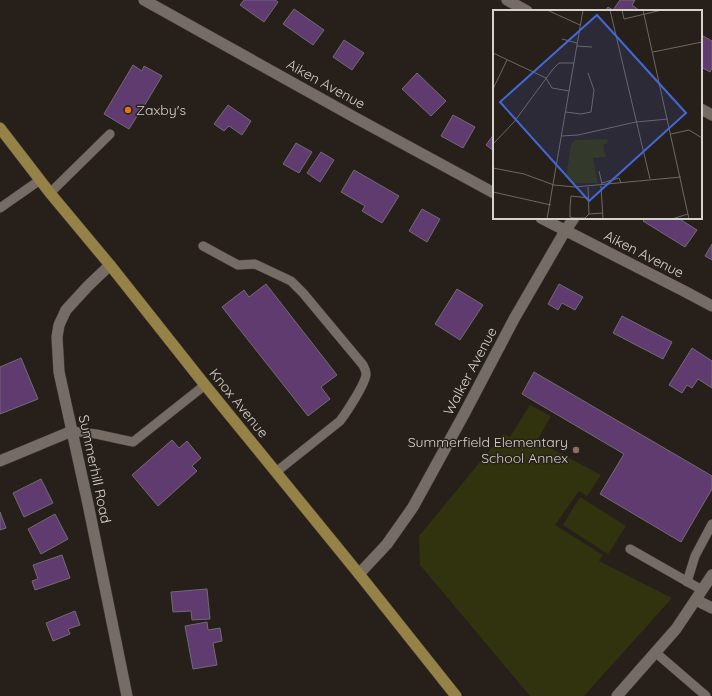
<svg xmlns="http://www.w3.org/2000/svg" width="712" height="696" font-family="Quicksand,sans-serif">
<style>
.green{fill:#31320e}
.building{fill:#5f3b70;stroke:#716b74}
.lines{fill:none;stroke-linecap:round;stroke-linejoin:round}
.service-casing{stroke:#403a35;stroke-width:10}
.minor-casing{stroke:#403a35;stroke-width:12}
.tertiary-casing{stroke:#403a35;stroke-width:12}
.primary-casing{stroke:#403a35;stroke-width:12}
.service{stroke:#756d65;stroke-width:9}
.minor{stroke:#756d65;stroke-width:11}
.tertiary{stroke:#756d65;stroke-width:11}
.primary{stroke:#958246;stroke-width:11}
.food-dot{fill:#e8710a;stroke:#27201a;stroke-width:1.5}
.education-dot{fill:#8d6e63;stroke:#27201a;stroke-width:1.5}
.labels{text-anchor:middle;dominant-baseline:central;stroke-width:3;stroke-linejoin:round;paint-order:stroke}
.street-label{font-size:14px;fill:#d6d2cd;stroke:#27201a}
.poi-label{font-size:14px;fill:#d6d2cd;stroke:#27201a;text-anchor:start}
.inset-road{fill:none;stroke:#6d6762;stroke-width:1}
.view{fill:#4268d6;fill-opacity:0.15;stroke:#4268d6;stroke-width:2}
.inset-edge{fill:none;stroke:#d6d2cd;stroke-width:2}
</style>
<rect width="100%" height="100%" fill="#27201a"/>
<g class="green">
<path d="M530 405 551 416 537 441 601 475 587 496 579 491 555 525 603 555 599 561 672 598 584 696H530L420 565 419 536 503 434 510 437Z"/>
<path d="M580 497 626 526 608 554 563 525Z"/>
</g>
<g class="building">
<path d="M244 0H275L278 2 264 22 240 5Z"/>
<path d="M620 0H635L632 5 640 11H605L608 7 613 10Z"/>
<path d="M294 9 324 30 313 45 283 24Z"/>
<path d="M703 36 712 41V68L710 72 701 67V40Z"/>
<path d="M344 40 364 53 352 70 333 57Z"/>
<path d="M133 65 142 71 144 66 162 76 140 113H139L129 129 104 114Z"/>
<path d="M417 73 446 101 431 116 402 89Z"/>
<path d="M228 105 251 121 242 135 229 126 224 131 214 124Z"/>
<path d="M453 115 475 127 463 148 441 136Z"/>
<path d="M494 134V151L486 145Z"/>
<path d="M296 143 312 152 299 173 283 164Z"/>
<path d="M321 152 334 160 320 182 307 173Z"/>
<path d="M354 170 399 196 382 223 362 211 365 206 341 192Z"/>
<path d="M422 209 440 219 427 242 409 231Z"/>
<path d="M646 218H678L697 230 685 247 643 221Z"/>
<path d="M712 244V260L705 256Z"/>
<path d="M266 284 337 375 321 387 330 399 308 416 222 307 244 290 249 297Z"/>
<path d="M559 284 583 297 575 310 562 303 558 310 548 304Z"/>
<path d="M457 289 483 305 460 340 435 324Z"/>
<path d="M622 316 672 342 663 359 613 333Z"/>
<path d="M692 348 712 361V388L698 379 692 388 687 385 682 393 669 385Z"/>
<path d="M21 358 38 399 0 414V367Z"/>
<path d="M534 372 712 476V489L681 542 600 494 624 454 522 394Z"/>
<path d="M172 440 179 448 187 441 201 458 192 466 197 471 158 506 132 475Z"/>
<path d="M41 479 53 503 24 517 13 493Z"/>
<path d="M0 512 6 528 0 530Z"/>
<path d="M55 514 68 539 41 554 28 529Z"/>
<path d="M62 555 70 578 35 590 32 581 38 579 33 565Z"/>
<path d="M207 589 210 619 192 620 191 611 173 612 171 592Z"/>
<path d="M75 611 80 625 68 629 70 634 53 641 46 623Z"/>
<path d="M207 622 208 630 220 628 222 641 213 643 217 665 193 669 185 626Z"/>
</g>
<g class="lines">
<g class="service-casing">
<g id="service">
<path d="M50 193 110 134"/>
<path d="M0 208 40 180"/>
<path d="M203 246 238 265 255 264 291 281 303 293 363 365C364 367 366 371 366 374 366 383 346 413 340 421L276 472"/>
<path d="M72 431 96 434 133 442 205 385"/>
<path d="M630 549 702 590"/>
<path d="M687 582 695 556 712 524"/>
<path d="M655 652 706 696"/>
</g>
</g>
<g class="minor-casing">
<g id="minor">
<path d="M144 0 354 117 494 193"/>
<path d="M541 218 684 291 712 306"/>
<path d="M110 265 88 286 66 310 59 325 57 337 59 372 88 504 127 696"/>
<path d="M0 461 72 431"/>
<path d="M359 574 387 544 413 507 463 416 514 319 565 231 574 218"/>
<path d="M696 600 712 608"/>
</g>
</g>
<g class="tertiary-casing">
<g id="tertiary">
<path d="M507 0 527 11"/>
<path d="M701 109 712 115"/>
<path d="M617 696 676 629 712 575"/>
</g>
</g>
<g class="primary-casing">
<path id="primary" d="M0 128 50 193 110 265 205 385 359 574 456 696"/>
</g>
<use href="#service" class="service"/>
<use href="#minor" class="minor"/>
<use href="#tertiary" class="tertiary"/>
<use href="#primary" class="primary"/>
</g>
<circle class="food-dot" cx="128" cy="110" r="4"/>
<circle class="education-dot" cx="576" cy="450" r="4"/>
<g class="labels">
<g class="street-label">
<text transform="translate(326 84) rotate(29)">Aiken Avenue</text>
<text transform="translate(644 254) rotate(27)">Aiken Avenue</text>
<text transform="translate(470 371) rotate(-62)">Walker Avenue</text>
<text transform="translate(239 403) rotate(51)">Knox Avenue</text>
<text transform="translate(95 469) rotate(78)">Summerhill Road</text>
</g>
<g class="poi-label">
<text x="136" y="110">Zaxby's</text>
<text x="568" y="442" text-anchor="end">Summerfield Elementary<tspan x="568" dy="16">School Annex</tspan></text>
</g>
</g>
<g transform="translate(493 10)">
<rect width="209" height="209" fill="#27201a"/>
<path d="M114 129 115 133 110 135 113 147 100 148 105 173H78L73 167 78 134 82 130Z" fill="#31320e"/>
<path class="inset-road" d="M54 0 87 15M117 0 157 169M129 0 131 9 169 0M150 0 196 209M69 29 84 33M84 36 99 37M160 42 209 32M0 43 53 68 59 78 76 81M0 79 14 50M73 102 88 104 98 102 101 80 95 63M178 124 196 120 209 128M69 126 85 125 143 112 175 109M0 134 21 112 60 59 66 53H81M0 158 31 164 61 175 82 177 188 167M106 161 109 174M109 173 126 168 128 173M108 176 110 209M95 177 96 204 110 203M0 182 58 195M96 188 78 186 77 198V207L80 208H92L96 204M54 209 90 0M179 209 195 204"/>
<path class="view" d="M104 5 193 103 96 191 7 92Z"/>
<rect width="209" height="209" class="inset-edge"/>
</g>
</svg>
